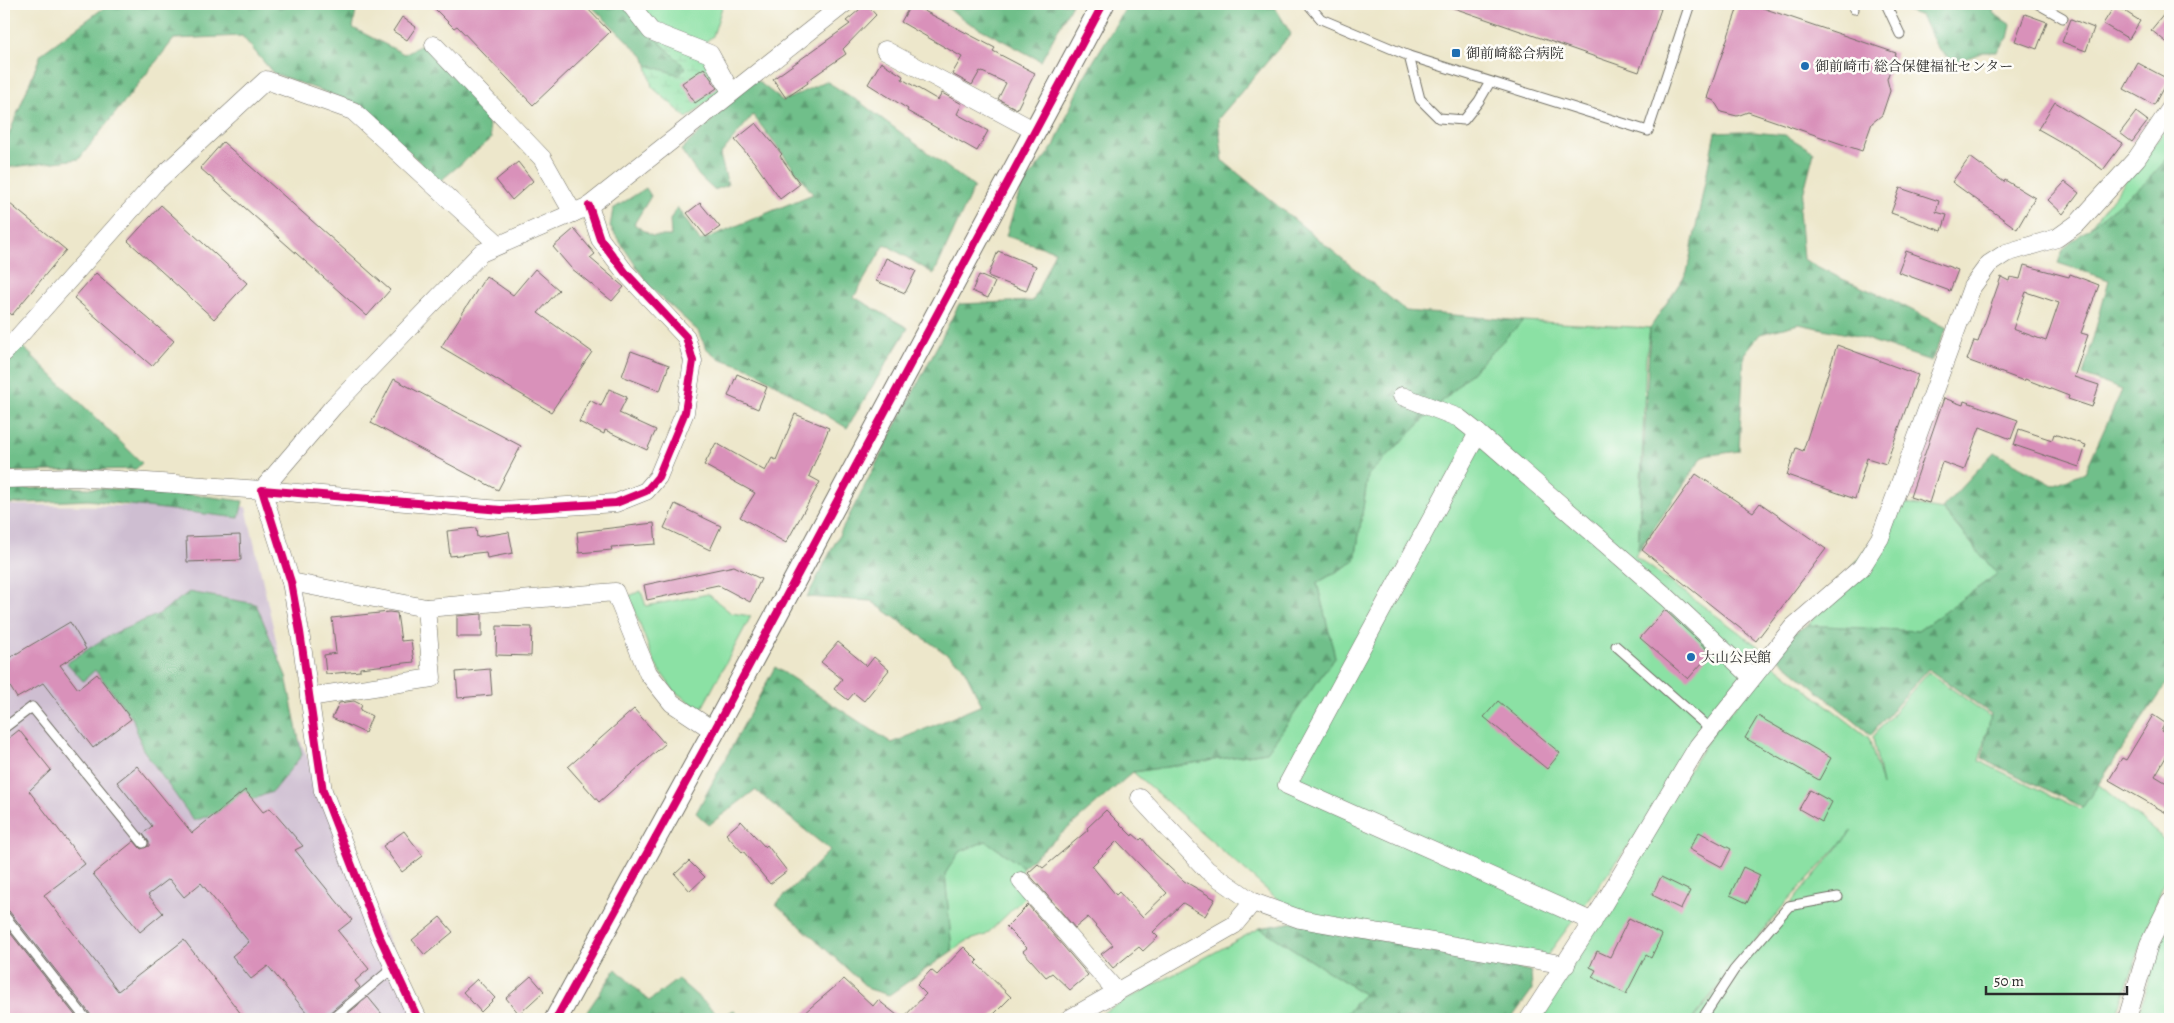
<svg xmlns="http://www.w3.org/2000/svg" width="2174" height="1023" font-family="Alegreya,'Noto Serif JP',serif">
<style>
.industrial{fill:#cebed1}
.grass{fill:#8be1a4;stroke:#5b8668}
.forest{fill:url(#forest-firs);stroke:#4e755a}
.wetland{fill:url(#wetland-marsh);stroke:#5b8668}
.building{fill:#d991ba;fill-rule:evenodd}
.lines{fill:none;stroke-linecap:round;stroke-linejoin:round}
.service-casing{stroke:#6f6d63;stroke-width:11}
.minor-casing{stroke:#6f6d63;stroke-width:19}
.tertiary-casing{stroke:#6f6d63;stroke-width:24}
.service{stroke:#fff;stroke-width:9}
.minor{stroke:#fff;stroke-width:18}
.tertiary{stroke:#fff;stroke-width:22}
.cycleway-casing{stroke:#fdfcf7;stroke-width:11}
.cycleway{stroke:#d6006c;stroke-width:8}
.poi-dot{fill:#1f6fb2;stroke:#fdfcf7;stroke-width:2}
.labels{text-anchor:middle;dominant-baseline:central;stroke-width:5;stroke-linejoin:round;paint-order:stroke}
.poi-label{font-size:14px;fill:#2b2b2b;stroke:#fdfcf7;text-anchor:start}
</style>
<defs>
<pattern id="forest-firs" width="22" height="20" patternUnits="userSpaceOnUse" patternTransform="scale(1.25)"><rect width="22" height="20" fill="#70bf8a"/><path d="M5 1l3.5 6h-7zM16 11l3.5 6h-7z" fill="#5c9b71"/></pattern>
<pattern id="wetland-marsh" width="20" height="14" patternUnits="userSpaceOnUse" patternTransform="scale(1.25)"><rect width="20" height="14" fill="#8be1a4"/><path d="M1 5h8M5 5V1M11 12h8M15 12V8" fill="none" stroke="#78c18d"/></pattern>
</defs>
<rect width="100%" height="100%" fill="#fdfcf7"/>
<filter id="ink" filterUnits="userSpaceOnUse"><feTurbulence type="fractalNoise" baseFrequency=".02" numOctaves="2"/><feDisplacementMap in="SourceGraphic" scale="10" xChannelSelector="R" yChannelSelector="G"/><feConvolveMatrix kernelMatrix="1 2 1 2 8 2 1 2 1" color-interpolation-filters="sRGB"/></filter>
<filter id="wash" filterUnits="userSpaceOnUse"><feTurbulence type="fractalNoise" baseFrequency=".0096" numOctaves="4" result="noise"/><feDisplacementMap in="SourceGraphic" scale="20" xChannelSelector="R" yChannelSelector="G"/><feGaussianBlur stdDeviation="1.12" result="paint"/><feColorMatrix in="noise" values="0 0 0 0 0 0 0 0 0 0 0 0 0 0 0 0 0 1.4 0 .05"/><feComposite in="paint" operator="in"/></filter>
<g filter="url(#wash)">
<rect width="100%" height="100%" fill="#ede7cb"/>
<path class="industrial" d="M4 505 246 507 297 733 423 1019H4Z"/>
<g class="grass">
<path d="M640 4H723L713 36 704 43 653 22Z"/>
<path d="M2170 124V158H2168L2146 183 2090 227Z"/>
<path d="M1523 321 1650 328 1646 359 1638 552 1635 556 1770 655 1543 961 1300 919 1133 772 1267 752 1335 657 1317 583 1355 561 1368 475Z"/>
<path d="M1901 503 1943 510 1997 574 1918 631 1806 628Z"/>
<path d="M641 591 646 606 708 594 731 613 751 616 701 710 674 691 655 664 629 596Z"/>
<path d="M1772 663 1869 738 1882 786 1873 737 1928 672 1991 717 1979 761 2080 809 2098 784 2170 844V865L2115 1019H1693L1852 831 1784 905 1692 1019H1528L1715 730Z"/>
<path d="M986 841 1023 867 1017 882 1025 897 986 935 967 941 952 951 945 874 959 852Z"/>
<path d="M2170 922V1019H2137L2155 957Z"/>
<path d="M1260 928 1364 994 1341 1019H1091Z"/>
</g>
<g class="forest">
<path d="M109 4H357L353 28 404 54 427 42 487 116 491 139 439 182 363 106 273 73 242 36 174 39 79 159 4 168V147L41 54Z"/>
<path d="M589 4H627L660 43 689 70 683 76 647 65 645 58Z"/>
<path d="M942 4H1072L1041 61 966 21Z"/>
<path d="M1128 4H1273L1291 34 1218 119 1223 161 1406 311 1523 321 1368 475 1355 561 1317 583 1335 657 1267 752 1133 772 1023 867 986 841 959 852 945 874 952 951 889 995 869 989 776 904 830 850 755 790 709 825 696 813 775 667 892 743 982 705 962 665 871 601 807 597 959 304 1033 301 1055 251 1006 236 1021 187 1054 146 1082 80Z"/>
<path d="M1900 4H1994L1993 13 2011 25 2008 38 1996 52H1983L1955 63 1938 49 1921 16 1903 9Z"/>
<path d="M755 79 783 101 826 81 861 103 974 187 934 274 885 244 854 297 908 328 847 428 751 369 718 358 706 348 698 331 650 287 610 227 613 209 646 188 651 196 634 224 652 236H671L670 220 677 207 700 241 813 194 753 115 720 155 728 185 714 190 699 176 681 150Z"/>
<path d="M1741 131 1785 135 1814 152 1799 210 1803 259 1840 278 1892 300 1947 328 1931 361 1857 336 1799 324 1760 334 1744 354 1739 451 1703 456 1638 552 1650 328 1687 272 1715 132Z"/>
<path d="M2168 158H2170V678L2083 807 1982 759 1991 714 1928 669 1871 735 1777 657 1794 633 1807 625 1918 631 1997 574 1942 508 1994 452 2053 485 2085 472 2122 390 2083 375 2109 280 2058 263 2064 248 2145 183Z"/>
<path d="M20 344 142 463 136 469 4 472V363Z"/>
<path d="M61 487 164 491 243 501 239 518 88 500 4 504V490Z"/>
<path d="M189 592 256 604 286 676 302 755 272 792 194 821 142 748 133 719 95 670 83 681 67 663 108 636 159 614Z"/>
<path d="M1294 922 1531 971 1532 990 1511 1019H1341L1364 994 1260 928Z"/>
<path d="M616 969 649 1001 678 979 721 1017 734 1010 743 1019H582Z"/>
</g>
<path class="wetland" d="M648 30 709 59 724 88 687 118 652 87 647 65 679 75 686 68Z"/>
<g id="blocks">
<g class="building">
<path d="M430 4H583L610 32 533 105 457 26 454 28Z"/>
<path d="M866 4 876 15 843 49 846 54 807 81 808 83 786 98 773 79 850 24 846 21Z"/>
<path d="M911 4 995 48 993 51 1035 73 1017 109 998 99 1006 83 980 71 972 85 952 74 962 57 901 22Z"/>
<path d="M1449 4H1646L1661 9 1639 72 1448 6Z"/>
<path d="M1739 4H1751L1896 53 1887 79 1890 91 1882 115 1872 123 1862 151 1748 112 1737 116 1721 112 1714 101 1707 98Z"/>
<path d="M2115 5 2140 21 2129 39 2103 24Z"/>
<path d="M2170 7V45L2151 30Z"/>
<path d="M2025 14 2047 22 2037 49 2015 41Z"/>
<path d="M402 17 416 27 407 40 393 31Z"/>
<path d="M2071 19 2094 28 2086 51 2062 42Z"/>
<path d="M881 62 903 76 902 79 938 100 942 93 962 104 957 114 988 131 977 151 907 111 908 109 868 84Z"/>
<path d="M2138 63 2168 79 2154 105 2124 89Z"/>
<path d="M704 68 717 88 695 103 682 83Z"/>
<path d="M2055 102 2123 143 2103 170 2077 151 2038 129Z"/>
<path d="M2136 112 2148 121 2132 142 2120 133Z"/>
<path d="M756 123 782 154 780 156 800 184 780 199 754 162 735 140Z"/>
<path d="M223 142 390 290 367 316 200 168Z"/>
<path d="M1970 157 2004 182 2005 180 2035 198 2017 229 1952 182Z"/>
<path d="M518 162 533 181 512 200 496 180Z"/>
<path d="M2065 182 2079 193 2063 214 2048 200Z"/>
<path d="M1900 188 1939 201 1936 212 1947 215 1942 231 1891 213Z"/>
<path d="M4 199 66 250 12 315 4 308Z"/>
<path d="M700 203 720 227 706 237 687 213Z"/>
<path d="M161 205 247 283 214 319 128 241Z"/>
<path d="M574 229 595 254 590 258 624 287 612 301 571 268 553 247Z"/>
<path d="M998 251 1036 266 1026 291 988 276Z"/>
<path d="M1906 251 1958 270 1950 291 1898 272Z"/>
<path d="M886 258 916 271 905 293 876 281Z"/>
<path d="M2024 265 2069 277 2070 274 2099 285 2081 333 2088 335 2074 377 2099 385 2092 407 2068 399 2069 396 2025 379 2024 381 1967 360 1974 341 1978 342 2001 277 2009 281 2010 277 2020 279ZM2026 292 2059 303 2046 341 2013 329Z"/>
<path d="M535 269 559 290 538 313 592 352 551 412 441 347 486 276 513 295Z"/>
<path d="M96 273 174 341 152 366 74 298Z"/>
<path d="M979 275 995 282 988 298 972 291Z"/>
<path d="M1837 345 1918 375 1886 464 1867 458 1855 499 1787 475 1796 448 1803 451Z"/>
<path d="M631 351 669 365 660 391 622 376Z"/>
<path d="M737 374 767 387 758 409 728 396Z"/>
<path d="M394 379 521 446 498 490 371 423Z"/>
<path d="M609 389 627 397 619 413 656 430 647 450 605 430 604 434 579 422 589 400 601 406Z"/>
<path d="M1944 398 1963 405 1964 401 2018 420 2011 439 1980 427 1964 470 1942 462 1929 503 1910 497Z"/>
<path d="M795 414 829 428 809 476 820 482 786 543 740 517 755 493 704 465 716 443 765 471 772 458 776 460Z"/>
<path d="M2019 429 2052 440 2054 434 2086 445 2079 467 2014 445Z"/>
<path d="M1696 474 1753 512 1760 503 1826 549 1756 641 1642 550Z"/>
<path d="M675 504 721 526 710 550 664 528Z"/>
<path d="M654 523 656 544 611 547 612 550 579 553 577 532Z"/>
<path d="M476 528 477 537 509 532 513 553 487 558 486 552 450 556 447 531Z"/>
<path d="M240 535 241 560 187 562 186 537Z"/>
<path d="M734 566 761 579 750 602 718 585 647 600 644 585Z"/>
<path d="M1665 610 1711 653 1688 679 1640 638Z"/>
<path d="M389 612 397 613 401 641 411 640 414 662 360 668V671L326 674 324 655 336 653 332 618Z"/>
<path d="M482 614V637H457V616Z"/>
<path d="M70 622 86 649 60 665 78 689 97 674 131 719 93 748 43 683 17 698 4 677V661Z"/>
<path d="M497 626 532 627 531 656 496 655Z"/>
<path d="M838 642 867 666 874 657 889 670 864 701 854 693 848 700 834 689 842 679 821 662Z"/>
<path d="M490 669 492 695 458 698 456 672Z"/>
<path d="M354 701 362 705 360 710 372 716 365 733 332 718 339 703Z"/>
<path d="M1498 701 1560 753 1547 769 1484 717Z"/>
<path d="M634 709 665 744 599 802 568 767Z"/>
<path d="M2153 715 2165 723 2161 731 2170 736V750L2155 776 2170 785V815L2109 780 2122 758 2126 760Z"/>
<path d="M1758 716 1831 758 1819 780 1745 738Z"/>
<path d="M19 730 51 770 29 791 85 864 44 895 118 991 184 940 245 1019H92L91 1015 9 911 4 909V742Z"/>
<path d="M137 766 192 833 245 790 263 812 270 808 303 846 295 850 352 920 338 931 369 969 355 981 360 987 328 1014 326 1019H312L268 966 251 979 232 956 249 942 201 883 184 897 169 879 148 895 163 913 140 932 93 874 134 841 141 849 149 846V842L143 834 152 826 117 782Z"/>
<path d="M1810 790 1832 802 1822 822 1799 809Z"/>
<path d="M1106 810 1132 836 1133 834 1140 840 1142 838 1154 853 1184 881 1215 899 1205 916 1183 903 1153 932 1158 937 1143 951 1139 947 1113 968 1101 954 1113 945 1088 917 1075 928 1028 873 1038 864 1043 868 1088 830 1087 828ZM1117 841 1167 893 1142 917 1119 892 1116 895 1092 866Z"/>
<path d="M741 821 765 847 767 845 787 871 770 884 743 851 742 852 726 834Z"/>
<path d="M404 831 423 856 402 872 383 846Z"/>
<path d="M1699 832 1731 849 1722 867 1689 849Z"/>
<path d="M689 861 705 877 690 891 675 874Z"/>
<path d="M1743 867 1760 875 1747 903 1730 895Z"/>
<path d="M1661 877 1690 891 1681 909 1652 895Z"/>
<path d="M1028 905 1088 975 1070 990 1052 973 1046 977 1023 951 1027 948 1006 927Z"/>
<path d="M440 917 453 932 425 955 412 940Z"/>
<path d="M1629 918 1662 935 1651 958 1646 955 1626 994 1592 977 1596 970 1590 967 1597 951 1610 957Z"/>
<path d="M4 925 78 1019H4Z"/>
<path d="M964 947 978 961 976 963 1011 997 989 1019H797L844 979 873 1006 878 1000 902 1019 926 994 917 985 931 970 937 975Z"/>
<path d="M531 976 544 991 519 1014 506 998Z"/>
<path d="M477 979 495 998 481 1012 463 992Z"/>
<path d="M368 997 386 1019H341Z"/>
</g>
</g>
</g>
<g filter="url(#ink)">
<use href="#blocks" fill-opacity="0" stroke="#6f6d63" stroke-width="1"/>
<g class="lines">
<g class="service-casing">
<g id="service">
<path d="M1308 4 1321 19 1409 56 1648 131 1690 4"/>
<path d="M1852 4 1854 9"/>
<path d="M1886 4 1900 34"/>
<path d="M2038 4 2063 18"/>
<path d="M1409 56 1420 99 1439 118 1464 120 1479 101 1490 82"/>
<path d="M1616 646 1711 730"/>
<path d="M4 728 32 707 143 843"/>
<path d="M4 915 86 1019"/>
<path d="M332 1019 394 967"/>
<path d="M1702 1019 1734 970 1789 906 1838 897"/>
</g>
</g>
<g class="minor-casing">
<g id="minor">
<path d="M630 4 651 31 710 54 731 92"/>
<path d="M434 45 542 158 573 213"/>
<path d="M885 50 1035 131"/>
<path d="M4 353 154 184 266 80 353 111 498 244"/>
<path d="M1402 396 1459 418 1478 433 1668 598 1752 677"/>
<path d="M1478 433 1287 785 1593 922"/>
<path d="M4 479 75 477 262 490 333 407 481 253 589 206 844 4"/>
<path d="M291 582 426 608 615 592 648 673 672 703 714 731"/>
<path d="M309 697 432 678 426 608"/>
<path d="M1140 798 1207 870 1253 902 1300 919 1566 965"/>
<path d="M1021 881 1117 992"/>
<path d="M418 1019 378 933 323 791 300 632 291 582 262 490 501 510 616 503 646 491 658 477 685 412 693 361 686 337 625 272 600 239 589 206"/>
<path d="M1069 1019 1234 925 1253 902"/>
<path d="M1529 1019 1603 905 1698 746 1793 627 1861 568 1880 538 1972 287 1989 264 2006 253 2057 238 2078 223 2137 158 2170 109"/>
<path d="M2127 1019 2149 944 2170 902"/>
</g>
</g>
<g class="tertiary-casing">
<path id="tertiary" d="M556 1019 714 731 1103 4"/>
</g>
<use href="#service" class="service"/>
<use href="#minor" class="minor"/>
<use href="#tertiary" class="tertiary"/>
<g class="cycleway-casing">
<g id="cycleway">
<path d="M418 1019 378 933 323 791 300 632 291 582 262 490 501 510 616 503 646 491 658 477 685 412 693 361 686 337 625 272 600 239 589 206"/>
<path d="M556 1019 714 731 1103 4"/>
</g>
</g>
<use href="#cycleway" class="cycleway"/>
</g>
</g>
<g class="poi-dot">
<rect x="1451" y="48" width="10" height="10" rx="2.5"/>
<circle cx="1805" cy="66" r="5"/>
<circle cx="1691" cy="657" r="5"/>
</g>
<g class="labels">
<g class="poi-label">
<text x="1466" y="53">御前崎総合病院</text>
<text x="1815" y="66">御前崎市 総合保健福祉センター</text>
<text x="1701" y="657">大山公民館</text>
</g>
</g>
<rect width="2174" height="1023" fill="none" stroke="#fdfcf7" stroke-width="20"/>
<path d="M1986 986v8h141v-8" fill="none" stroke="#2b2b2b" stroke-width="2.5"/>
<text x="1994" y="986" font-size="15" fill="#2b2b2b" stroke="#fdfcf7" stroke-width="4" paint-order="stroke">50 m</text>
</svg>
